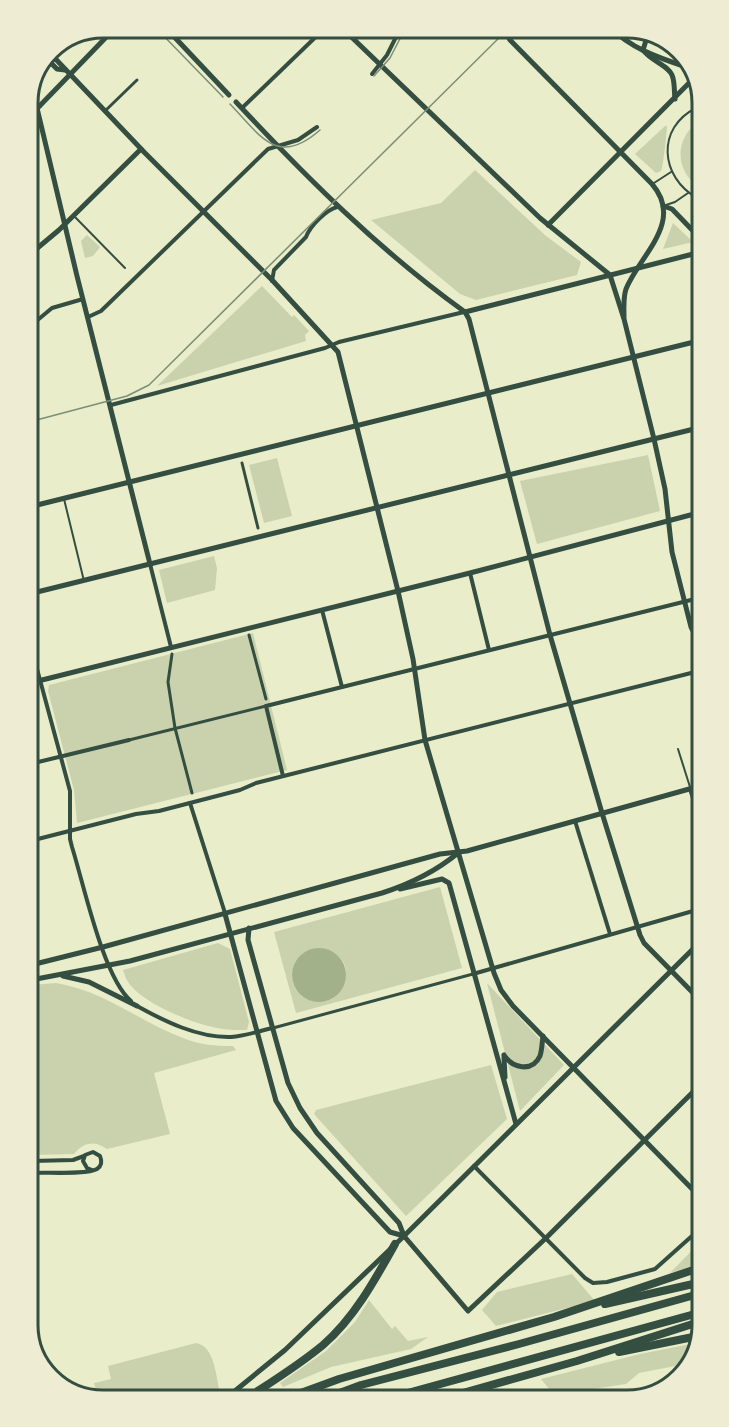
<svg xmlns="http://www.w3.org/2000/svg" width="729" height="1427" font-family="'Titillium Web',sans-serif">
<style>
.green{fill:#cad2ad;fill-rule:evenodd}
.water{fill:#a3b18a}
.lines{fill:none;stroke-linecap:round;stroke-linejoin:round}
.service{stroke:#344e41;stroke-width:2}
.pedestrian{stroke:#344e41;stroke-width:3}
.minor{stroke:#344e41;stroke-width:4}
.tertiary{stroke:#344e41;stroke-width:5}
.secondary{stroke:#344e41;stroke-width:5}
.motorway{stroke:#344e41;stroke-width:8}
.tram{stroke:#7c8e77;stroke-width:1.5}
.rim{fill:none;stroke:#344e41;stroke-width:3}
</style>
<rect width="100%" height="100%" fill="#e9edc9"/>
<g class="green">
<path d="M697 123V186C675 169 675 139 697 123Z"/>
<path d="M665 126H667C667 130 663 168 661 171L656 173 635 154Z"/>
<path d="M475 170 546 236 581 262 577 275 476 300 460 294 371 220 441 203Z"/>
<path d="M673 223 693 242 663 249Z"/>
<path d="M87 235 100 247 93 256 85 258 81 241Z"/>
<path d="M262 286 292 317 294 315 309 331 305 335 306 341 157 386Z"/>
<path d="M648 455 660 511 537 544 520 481Z"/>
<path d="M277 458 292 516 264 523 249 465Z"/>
<path d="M214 556 217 568 215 590 167 603 159 570Z"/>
<path d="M253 633 287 770 77 823 74 790 48 691 49 685Z"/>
<path d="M440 887 462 968 296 1013 274 932ZM316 949C322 950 330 951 335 954 355 966 345 994 327 1001L297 991C286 973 295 953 316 949Z"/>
<path d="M218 943 230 949 249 1022 247 1030C239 1030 231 1030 223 1029 198 1026 149 1006 132 987 127 982 125 976 123 970Z"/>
<path d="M56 983C105 991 138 1021 183 1038 199 1045 216 1046 233 1046L236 1050 154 1073 170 1134 107 1149C95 1140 83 1142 74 1154L32 1155 31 985Z"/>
<path d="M487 983 564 1065 520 1111Z"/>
<path d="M491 1065 507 1119 406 1216 314 1114 316 1110Z"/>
<path d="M702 1240V1263L670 1273Z"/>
<path d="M572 1274 595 1301 496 1326 482 1310 497 1292Z"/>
<path d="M369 1300 392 1329 395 1326 408 1341 428 1337 411 1349 331 1367 283 1387 280 1383 326 1351 355 1322Z"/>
<path d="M196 1343C215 1346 216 1377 220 1393L212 1399 122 1400 96 1390 94 1383 111 1379 108 1366Z"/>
<path d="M696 1343 690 1363 639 1373 626 1384 554 1395 541 1379 640 1354Z"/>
</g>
<circle class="water" cx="319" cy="975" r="27"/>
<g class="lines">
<g class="service">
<path d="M696 108C656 128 660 177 697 198"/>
<path d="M654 183 671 172"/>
<path d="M666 205 675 202 688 193"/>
<path d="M74 216 125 268"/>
<path d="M64 499 84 581"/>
<path d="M678 749 690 787"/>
</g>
<g class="pedestrian">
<path d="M105 111 137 80"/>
<path d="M242 463 258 528"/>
<path d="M249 635 266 699"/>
<path d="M172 654 168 682 175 728 192 793"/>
<path d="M129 740 266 706"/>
<path d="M273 1028 473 974"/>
</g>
<g class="minor">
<path d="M176 39 189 27"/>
<path d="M372 74 387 55 401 27"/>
<path d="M242 108 326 27"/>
<path d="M272 281 274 270 306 237C310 226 326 210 337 207"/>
<path d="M88 317 101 311 268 149 298 140 317 127"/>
<path d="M28 328 52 308 83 299"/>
<path d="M111 405 325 348 339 342 464 312"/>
<path d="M150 564 171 647"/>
<path d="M470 573 489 650"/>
<path d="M322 610 342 687"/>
<path d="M30 643 70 791V839L72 847C84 885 103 977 131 1001"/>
<path d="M30 764 129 740"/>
<path d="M283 776 266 706 699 598"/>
<path d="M690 789 700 819"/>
<path d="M190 803 225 913"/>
<path d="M575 821 610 934"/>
<path d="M30 841 136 814 159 811 240 790 256 783 699 671"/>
<path d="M473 974 700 909"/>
<path d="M137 1006C164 1021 198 1038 231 1037 245 1036 259 1031 273 1028"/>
<path d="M32 1161 73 1160 84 1156"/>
<path d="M474 1166 585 1278 593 1283 607 1282 655 1269 702 1227"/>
<path d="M32 1173C46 1172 87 1175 97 1169 102 1166 102 1161 100 1156L93 1152 85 1155 83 1161 87 1168 92 1170"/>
</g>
<g class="tertiary">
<path d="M165 27 229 95"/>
<path d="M341 27 540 218 610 275 624 319 654 439"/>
<path d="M503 27 510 40 652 184C685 222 639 256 626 289 623 298 624 308 624 317"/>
<path d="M236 102C307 178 380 251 465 312L469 319 550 635 602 813"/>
<path d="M27 119 116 27"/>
<path d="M663 206 672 209 697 235"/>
<path d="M548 225 696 76"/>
<path d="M28 256 59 230 141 149"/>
<path d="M465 312 697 253"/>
</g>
<g class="secondary">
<path d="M610 27C632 50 663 59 692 69"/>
<path d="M643 32 673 44"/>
<path d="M648 34 643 50C651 61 668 65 672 75 675 82 674 91 675 99"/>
<path d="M48 51 145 153 273 281 338 352 398 591 413 659 425 740 494 973 501 990 513 1006 701 1198"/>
<path d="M46 58 57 69 65 70"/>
<path d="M32 87 77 276 150 564"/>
<path d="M654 439 665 489 672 552 691 627 699 642"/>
<path d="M29 507 698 341"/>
<path d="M29 594 698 428"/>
<path d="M30 683 470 573 698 513"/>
<path d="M602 813 640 935 644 943 701 1001"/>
<path d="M400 889 442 879 449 883 516 1124"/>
<path d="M225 914 276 1101 293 1128 390 1232 404 1236"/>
<path d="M249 928 248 940 288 1083 300 1108 317 1133 399 1223 404 1236 468 1311 546 1238 701 1084"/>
<path d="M31 965 103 947 440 854 467 851 700 786"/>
<path d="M63 976 89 982 137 1006"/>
<path d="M31 980 130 961 382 893C410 884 435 872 458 853"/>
<path d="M504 1055C512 1068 532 1073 540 1056 542 1050 542 1043 543 1036"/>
<path d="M504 1057 505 1077"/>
<path d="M225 1399 285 1350 404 1236 700 942"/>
</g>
<g class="motorway">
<path d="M605 1304 702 1282"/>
<path d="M619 1352 698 1336"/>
<path d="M452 1396 577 1361 702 1321"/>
<path d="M393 1397 702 1312"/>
<path d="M247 1398C273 1381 299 1365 323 1345 354 1318 375 1280 395 1244"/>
<path d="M287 1398 339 1379 554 1317 702 1267"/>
<path d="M326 1398 361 1385 519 1344 702 1293"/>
</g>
<g class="tram">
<path d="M155 27 223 97"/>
<path d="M374 76 390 58 406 27"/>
<path d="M230 104C260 135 277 168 320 130"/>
<path d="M29 422 127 396 149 385 510 27"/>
</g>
</g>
<path d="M0 0H729V1427H0ZM103 38H627A65 65 0 0 1 692 103V1325A65 65 0 0 1 627 1390H103A65 65 0 0 1 38 1325V103A65 65 0 0 1 103 38Z" fill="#eeecd3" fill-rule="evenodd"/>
<path class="rim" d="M103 38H627A65 65 0 0 1 692 103V1325A65 65 0 0 1 627 1390H103A65 65 0 0 1 38 1325V103A65 65 0 0 1 103 38Z"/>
</svg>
